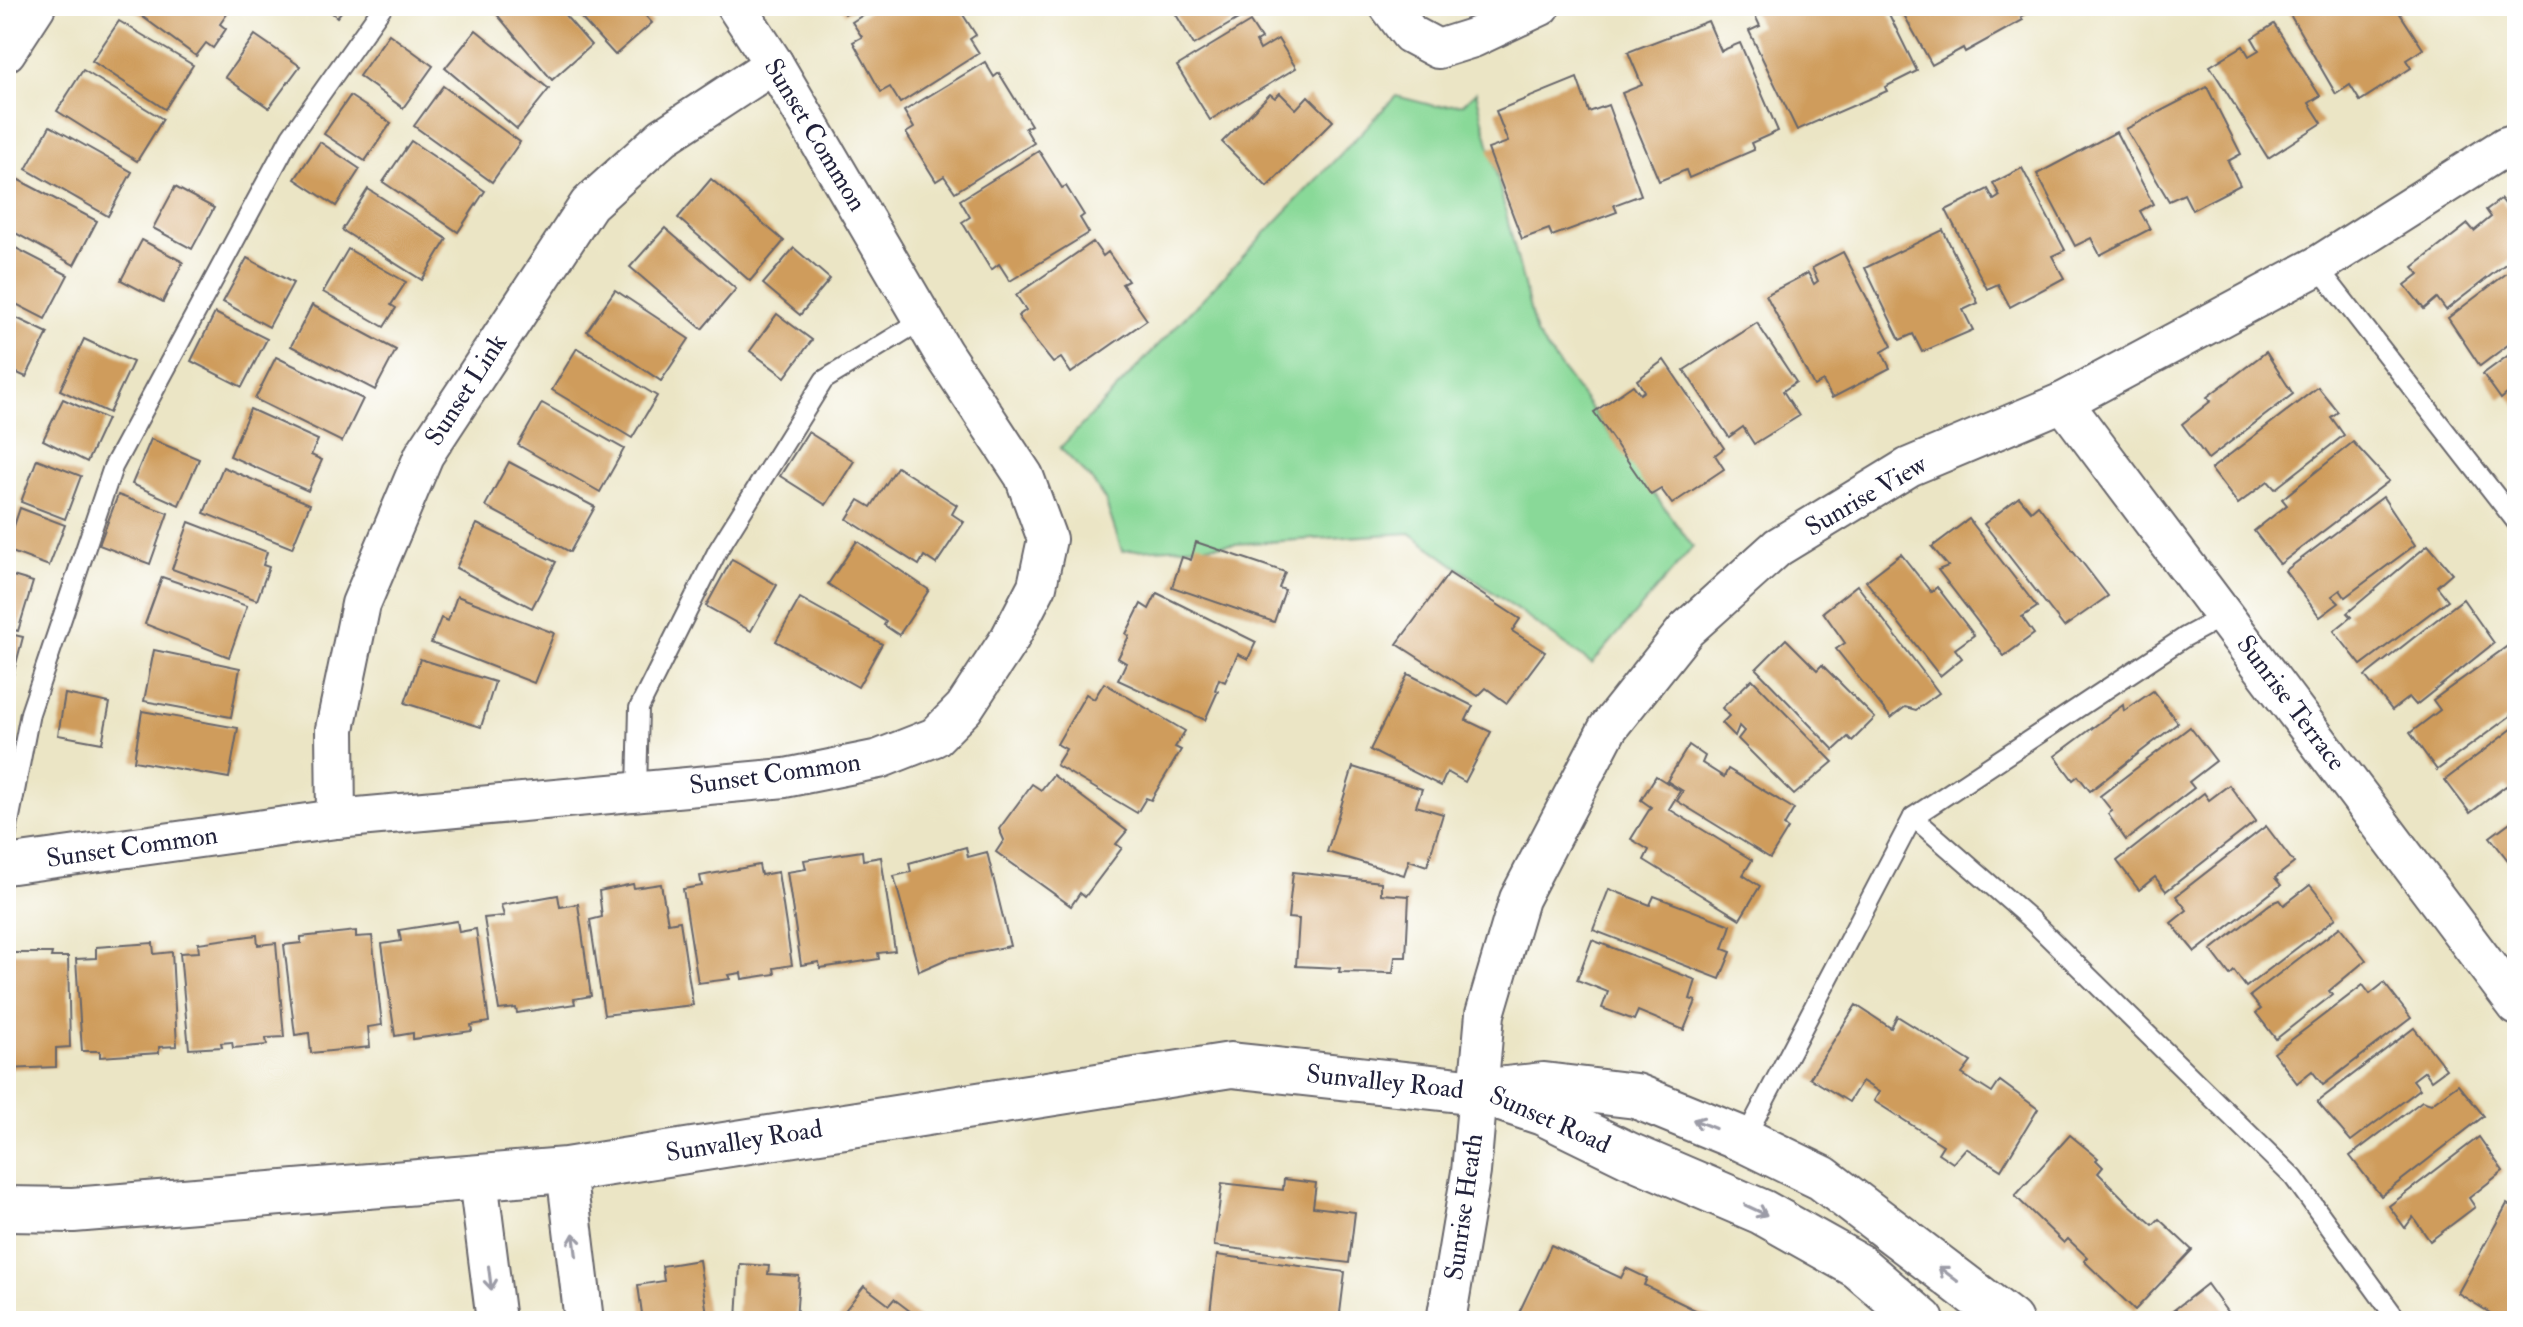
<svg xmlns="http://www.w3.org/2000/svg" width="2523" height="1327" font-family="'IM FELL Double Pica',serif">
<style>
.green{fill:#89d998;stroke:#567e6a;stroke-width:2}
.building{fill:#cf9c5c}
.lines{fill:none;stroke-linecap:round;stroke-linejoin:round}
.lane-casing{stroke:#68666b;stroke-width:22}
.street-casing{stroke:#68666b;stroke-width:42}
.secondary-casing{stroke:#68666b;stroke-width:48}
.lane{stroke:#fff;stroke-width:18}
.street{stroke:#fff;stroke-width:38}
.secondary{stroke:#fff;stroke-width:44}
.oneway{stroke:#9c9ca7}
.labels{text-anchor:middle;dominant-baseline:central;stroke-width:7;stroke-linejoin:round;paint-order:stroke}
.street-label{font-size:26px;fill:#22223b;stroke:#fff}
</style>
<rect width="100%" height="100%" fill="#fff"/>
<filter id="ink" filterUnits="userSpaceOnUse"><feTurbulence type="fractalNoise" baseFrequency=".0125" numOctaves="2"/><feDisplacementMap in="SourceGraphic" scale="16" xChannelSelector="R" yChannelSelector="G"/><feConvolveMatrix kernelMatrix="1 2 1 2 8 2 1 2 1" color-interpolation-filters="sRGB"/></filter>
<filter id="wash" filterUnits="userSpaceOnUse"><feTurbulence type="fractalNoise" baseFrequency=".006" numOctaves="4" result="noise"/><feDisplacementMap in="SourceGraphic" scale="32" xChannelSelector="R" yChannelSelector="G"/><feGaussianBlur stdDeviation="1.8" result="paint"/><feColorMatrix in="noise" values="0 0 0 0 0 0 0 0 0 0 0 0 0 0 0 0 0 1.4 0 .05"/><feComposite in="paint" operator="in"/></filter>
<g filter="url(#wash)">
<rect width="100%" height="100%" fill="#ebe5c5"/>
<path class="green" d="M1476 92 1536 334 1693 547 1592 664 1410 533 1122 551 1105 500 1091 479 1060 448 1396 96 1435 106 1463 104Z"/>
<g id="blocks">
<g class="building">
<path d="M128 6H216L227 14 220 24 226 29 213 48 206 43 196 56Z"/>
<path d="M324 6H346L337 17Z"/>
<path d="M501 6H557L591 45 552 80 494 11Z"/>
<path d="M570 6H637L652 23 615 55Z"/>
<path d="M840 6H858L845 14Z"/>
<path d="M877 6H950L953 10 958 7 976 35 970 39 979 53 900 103 890 87 881 92 853 42 862 37 852 22Z"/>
<path d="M1171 6H1260L1194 45Z"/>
<path d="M1885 6 1917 71 1885 87 1887 91 1797 130 1749 31 1760 26 1751 7Z"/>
<path d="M1899 6H2040L2021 17 2023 20 1965 52 1963 48 1932 65Z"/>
<path d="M2285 6H2395L2423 49 2406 60 2411 68 2360 101 2350 85 2336 94Z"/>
<path d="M119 21 193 65 165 109 92 61Z"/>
<path d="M1708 21 1721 51 1740 43 1778 131 1751 143 1754 150 1689 178 1686 170 1659 181 1622 93 1642 85 1628 52Z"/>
<path d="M1250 22 1261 39 1256 42 1260 50 1278 39 1296 68 1210 120 1177 66Z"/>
<path d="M2274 24 2320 96 2309 103 2322 123 2268 158 2210 66 2243 46 2249 56 2259 50 2252 38Z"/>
<path d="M476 30 549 89 517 129 445 68Z"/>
<path d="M389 34 433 66 403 108 359 76Z"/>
<path d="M255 35 300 66 269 108 225 77Z"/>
<path d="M985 62 994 77 999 73 1031 125 1025 128 1034 143 955 192 944 176 936 181 906 133 914 128 904 111Z"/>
<path d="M83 70 163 119 137 161 57 111Z"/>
<path d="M1577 78 1589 112 1608 105 1641 195 1614 205 1617 212 1552 236 1549 229 1522 239 1488 149 1508 142 1496 111Z"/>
<path d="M443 86 520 142 492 182 414 126Z"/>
<path d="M2207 87 2241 154 2228 161 2240 185 2192 210 2184 194 2169 201 2126 129Z"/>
<path d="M1280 93 1296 109 1308 96 1333 121 1267 187 1222 142 1270 94 1275 98Z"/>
<path d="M350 96 391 123 365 161 324 134Z"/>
<path d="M50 126 132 172 108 216 26 169Z"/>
<path d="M2116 132 2153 204 2140 211 2150 229 2100 255 2091 238 2075 246 2037 174Z"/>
<path d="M411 141 485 191 458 232 383 182Z"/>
<path d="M320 142 360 169 336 206 295 179Z"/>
<path d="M1039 151 1062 188 1066 186 1084 215 1080 218 1089 233 1010 281 999 264 991 270 962 222 970 217 960 200Z"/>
<path d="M2022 168 2065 250 2052 256 2064 278 2010 307 1998 284 1987 289 1946 210 1988 189 1994 200 2000 196 1993 183Z"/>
<path d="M17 179 97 221 74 265 6 228V200Z"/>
<path d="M711 179 784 241 750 281 678 218Z"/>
<path d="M175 187 214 208 192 249 153 228Z"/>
<path d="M368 189 447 239 422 280 342 230Z"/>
<path d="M2501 199 2517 219V255L2446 310 2437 298 2424 309 2405 285 2419 274 2413 267 2468 224 2474 231 2491 217 2486 210Z"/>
<path d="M665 228 736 289 702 329 630 267Z"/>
<path d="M1943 230 1978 303 1963 310 1973 330 1922 352 1913 334 1900 340 1865 268Z"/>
<path d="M142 240 183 262 163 302 121 280Z"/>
<path d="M1093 242 1103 256 1108 252 1128 281 1122 284 1147 320 1071 373 1061 358 1053 363 1036 342 1018 316 1026 310 1016 295Z"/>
<path d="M6 243 68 275 45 319 6 299Z"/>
<path d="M794 248 830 279 800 315 763 284Z"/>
<path d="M348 249 406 282 391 305 396 308 384 327 323 292Z"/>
<path d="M1843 252 1892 346 1882 352 1890 368 1832 398 1823 381 1814 386 1766 295 1808 273 1814 284 1818 281 1812 268Z"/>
<path d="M247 258 293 283 269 327 223 302Z"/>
<path d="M2511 270 2517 277V338L2480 366 2448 318Z"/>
<path d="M615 290 689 339 661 381 587 331Z"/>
<path d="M312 305 396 350 375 390 291 346Z"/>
<path d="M6 313 48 333 26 377 6 368Z"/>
<path d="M215 313 267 339 242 387 191 361Z"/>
<path d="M777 314 812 340 785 377 750 351Z"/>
<path d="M1757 323 1796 382 1783 391 1799 416 1754 444 1743 427 1729 437 1684 370Z"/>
<path d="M84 339 133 362 109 413 60 390Z"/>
<path d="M577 348 657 396 632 438 552 390Z"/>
<path d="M2517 349V407L2507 394 2501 399 2483 374Z"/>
<path d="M2266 352 2293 394 2208 459 2182 424 2211 401 2207 397Z"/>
<path d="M276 357 363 399 342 442 255 399Z"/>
<path d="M1664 360 1724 448 1715 455 1724 469 1672 504 1661 489 1651 495 1594 412 1633 385 1640 394 1644 391 1637 380Z"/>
<path d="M6 381 14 384 6 402Z"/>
<path d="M2318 387 2338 412 2331 417 2344 435 2275 489 2268 481 2238 504 2211 469Z"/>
<path d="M63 399 107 419 87 462 43 440Z"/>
<path d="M542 403 624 449 600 492 518 445Z"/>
<path d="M250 409 318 440 311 455 322 460 308 491 230 456Z"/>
<path d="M808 432 854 461 826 505 780 476Z"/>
<path d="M151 439 199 459 179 505 132 484Z"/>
<path d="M2353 442 2389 481 2280 564 2254 531 2287 505 2282 499Z"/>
<path d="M37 459 81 476 65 519 21 502Z"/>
<path d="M509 462 595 507 570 552 485 506Z"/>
<path d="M223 467 310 504 292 548 204 513Z"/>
<path d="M897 467 957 505 952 514 964 522 936 564 924 556 919 565 847 519 859 500 871 507Z"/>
<path d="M118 495 168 513 150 564 99 545Z"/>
<path d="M2019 497 2031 511 2038 505 2108 596 2064 627 1984 524Z"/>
<path d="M2383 497 2415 545 2345 597 2340 590 2332 596 2339 603 2320 617 2285 571Z"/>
<path d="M20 508 65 525 49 566 6 550Z"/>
<path d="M1969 519 2037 607 2022 617 2034 634 2004 656 1938 570 1948 566 1932 547Z"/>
<path d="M189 522 267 552 263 565 269 567 257 600 172 569Z"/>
<path d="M477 524 556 562 532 608 456 568Z"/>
<path d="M857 541 929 590 899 635 884 625 886 622 828 584Z"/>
<path d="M1196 542 1285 572 1279 588 1285 590 1274 622 1172 587 1182 557 1191 560Z"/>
<path d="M2428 545 2452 573 2437 586 2448 600 2361 665 2334 631 2351 617 2347 613Z"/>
<path d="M1901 554 1931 592 1937 587 1974 635 1955 649 1962 658 1940 676 1866 581Z"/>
<path d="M732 559 777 585 751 631 706 606Z"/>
<path d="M1449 573 1520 619 1512 631 1545 652 1507 703 1486 688 1478 696 1397 644Z"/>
<path d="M6 574 33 582 18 631 6 628Z"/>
<path d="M162 577 247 606 229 657 145 624Z"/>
<path d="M1857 585 1939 693 1916 710 1905 707 1891 718 1836 649 1845 643 1823 612Z"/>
<path d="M1157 593 1256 642 1248 659 1238 654 1225 682 1219 679 1215 690 1218 691 1205 720 1118 680 1126 663 1118 658 1129 636 1126 634 1141 604 1149 609Z"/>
<path d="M457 596 554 633 534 683 431 643 441 618 448 621Z"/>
<path d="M800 598 882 644 858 687 776 641Z"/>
<path d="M2463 599 2494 643 2416 705 2409 697 2392 710 2365 676Z"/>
<path d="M6 633 23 637 11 683 6 681Z"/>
<path d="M1786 639 1817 670 1822 665 1875 718 1852 741 1848 737 1834 750 1756 669Z"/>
<path d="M2509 645 2517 656V711L2437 770 2410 733 2440 710 2433 700Z"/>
<path d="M154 650 240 668 231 717 144 701Z"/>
<path d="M420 659 495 682 481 727 405 703Z"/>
<path d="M1408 674 1473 706 1466 720 1491 732 1465 782 1447 772 1441 786 1370 750Z"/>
<path d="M1752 679 1833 762 1794 795 1738 739 1744 731 1739 726 1735 736 1722 723 1729 716 1722 708Z"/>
<path d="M1104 683 1185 731 1175 747 1181 750 1151 800 1146 798 1137 813 1056 765 1066 749 1057 744 1086 694 1094 699Z"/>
<path d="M2153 691 2178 723 2090 791 2078 776 2073 780 2055 756 2123 705 2124 711Z"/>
<path d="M65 694 110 703 102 743 58 735Z"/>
<path d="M142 711 238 728 229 778 134 761Z"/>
<path d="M2517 725V790L2512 794 2506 786 2470 813 2445 780Z"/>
<path d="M2190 727 2216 761 2189 782 2194 788 2126 840 2108 814 2112 811 2100 796Z"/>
<path d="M1689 745 1705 756 1702 763 1724 777 1728 769 1794 809 1784 826 1788 829 1770 858 1677 801 1683 791 1667 781Z"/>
<path d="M1353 767 1422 789 1416 806 1443 814 1427 866 1409 860 1404 875 1327 852Z"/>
<path d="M1053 775 1127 831 1116 844 1122 848 1085 897 1080 893 1071 906 996 852 1004 840 999 829 1032 784 1041 790Z"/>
<path d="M1656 776 1680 791 1669 809 1752 860 1743 875 1760 886 1740 919 1644 860 1649 850 1631 839 1651 807 1641 800Z"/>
<path d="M2229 785 2256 821 2166 891 2155 877 2139 890 2117 861 2204 793 2209 800Z"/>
<path d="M2517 817V872L2490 837Z"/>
<path d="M2266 826 2294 863 2275 878 2281 885 2195 952 2171 923 2187 910 2176 896Z"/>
<path d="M966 847 968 857 987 852 1010 946 949 958 919 971 894 876 911 872 909 863Z"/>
<path d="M862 851 863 860 881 857 895 951 878 953 879 959 820 968 819 962 801 965 787 872 806 869 804 860Z"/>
<path d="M759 865 761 875 778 872 792 965 774 968 775 974 742 979 741 973 728 975 730 979 698 983 683 889 702 886 700 876Z"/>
<path d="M1293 872 1381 882V894L1409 896 1406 957H1395L1393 973 1339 972 1340 968 1296 966 1299 919 1288 918Z"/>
<path d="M633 884 634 888 661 884 668 923 680 921 693 1005 604 1015 590 920 602 917 599 891Z"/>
<path d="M2310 885 2336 918 2246 987 2234 971 2230 975 2211 950 2270 904 2280 900 2284 905Z"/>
<path d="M1609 889 1650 905 1654 896 1731 925 1723 949 1731 952 1720 979 1593 930Z"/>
<path d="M558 895 560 907 578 904 591 996 574 999 575 1004 517 1013 516 1008 499 1010 484 918 504 916 501 905Z"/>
<path d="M457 921 459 932 476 929 489 1022 471 1025 472 1031 413 1039V1033L395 1036 382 944 401 941 399 930Z"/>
<path d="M2340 927 2366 960 2329 991 2332 995 2276 1039 2256 1013 2261 1009 2250 996Z"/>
<path d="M356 931V937L372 936 382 1025 368 1027 370 1047 311 1053 309 1033 295 1035 284 945 301 943V937Z"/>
<path d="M257 935 258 945 276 943 284 1037 266 1038 267 1045 233 1048 232 1042 221 1043 222 1047 189 1049 180 953 199 952 198 943Z"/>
<path d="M1592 940 1696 980 1690 999 1696 1001 1684 1030 1638 1011 1634 1020 1602 1008 1608 992 1577 980Z"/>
<path d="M153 943 154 954 172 952 177 1046 159 1047V1053L100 1057V1051H82L76 959 96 958V947Z"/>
<path d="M6 953H52L51 957H68L70 1047 56 1048V1067L6 1069Z"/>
<path d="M2384 983 2411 1018 2323 1085 2312 1071 2297 1083 2274 1053 2363 985 2370 994Z"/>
<path d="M1856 1005 1891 1028 1897 1016 1971 1062 1962 1074 1992 1093 2000 1081 2038 1109 2001 1170 1966 1148 1953 1163 1938 1153 1943 1145 1874 1101 1879 1092 1862 1081 1849 1102 1810 1078Z"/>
<path d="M2414 1028 2446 1069 2431 1080 2425 1071 2413 1080 2420 1089 2351 1141 2317 1102Z"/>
<path d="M2458 1084 2484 1116 2381 1196 2350 1156 2422 1101 2431 1104Z"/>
<path d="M2070 1135 2098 1158 2096 1160 2103 1167 2098 1173 2129 1204 2153 1225 2159 1219 2192 1250 2135 1310 2084 1261 2087 1257 2068 1239 2064 1243 2015 1196Z"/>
<path d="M2479 1137 2503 1171 2469 1198 2475 1207 2430 1241 2413 1217 2405 1228 2389 1206Z"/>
<path d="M1284 1179 1316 1183 1313 1207 1355 1212 1349 1263 1214 1246 1222 1183 1283 1190Z"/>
<path d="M2507 1204 2517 1210V1299L2503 1321 2458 1293Z"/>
<path d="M1551 1245 1621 1278 1626 1268 1647 1278 1644 1285 1718 1321H1519L1516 1319Z"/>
<path d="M1217 1255 1345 1272 1339 1321H1209Z"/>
<path d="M699 1260 708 1321H643L638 1285 664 1281 662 1266Z"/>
<path d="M740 1264 769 1266 768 1274 799 1276 796 1321H737Z"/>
<path d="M2207 1284 2233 1320 2240 1313 2246 1321H2160Z"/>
<path d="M864 1286 889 1305 894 1299 923 1321H837Z"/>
<path d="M415 1316V1321H395V1319Z"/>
</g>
</g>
</g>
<g filter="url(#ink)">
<use href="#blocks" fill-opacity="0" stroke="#68666b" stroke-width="2"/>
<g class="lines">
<g class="lane-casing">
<g id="lane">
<path d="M2317 266 2517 523"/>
<path d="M637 791 639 708 718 550 824 380 924 319"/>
<path d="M1913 817 2029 918 2294 1178 2398 1321"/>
<path d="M6 838 30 713 113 467 291 136 383 6"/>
<path d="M1744 1140 1913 817 2185 637 2226 615"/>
</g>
</g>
<g class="street-casing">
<g id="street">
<path d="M1389 6 1410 34 1438 49 1473 38 1541 6"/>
<path d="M6 52 36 6"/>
<path d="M2063 402 2517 1006"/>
<path d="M336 819 335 729 361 604 424 455 589 204 663 137 774 64"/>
<path d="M6 865 336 819 785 778 879 759 935 737 964 708 1010 638 1037 586 1047 539 1024 476 943 353 774 64 736 6"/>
<path d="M566 1170 584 1321"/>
<path d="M478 1179 496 1321"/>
<path d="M1446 1321 1471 1172 1485 1014 1519 899 1608 728 1686 630 1778 547 1909 467 2063 402 2317 266 2506 146 2517 143"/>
</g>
</g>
<g class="secondary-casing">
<g id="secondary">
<path d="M1492 1096 1543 1113 1629 1155 1762 1212 1858 1266 1922 1321"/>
<path d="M6 1209 73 1210 566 1170 1231 1065 1478 1092 1544 1085 1636 1096 1744 1140 1822 1178 2010 1321"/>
</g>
</g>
<use href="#lane" class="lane"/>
<use href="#street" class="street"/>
<use href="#secondary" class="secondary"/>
</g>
<defs><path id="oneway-shaft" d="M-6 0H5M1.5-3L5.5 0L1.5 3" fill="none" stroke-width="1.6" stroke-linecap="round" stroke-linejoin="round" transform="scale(2)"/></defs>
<g class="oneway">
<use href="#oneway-shaft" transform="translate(1704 1124) rotate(-158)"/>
<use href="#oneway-shaft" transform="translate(1756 1210) rotate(25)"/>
<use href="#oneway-shaft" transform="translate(575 1245) rotate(-97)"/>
<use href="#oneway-shaft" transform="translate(1948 1274) rotate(-143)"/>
<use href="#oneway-shaft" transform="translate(490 1278) rotate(83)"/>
</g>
</g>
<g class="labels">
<g class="street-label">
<text transform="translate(815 135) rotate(59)">Sunset Common</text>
<text transform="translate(466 390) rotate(-57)">Sunset Link</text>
<text transform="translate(1866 496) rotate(-30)">Sunrise View</text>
<text transform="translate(2291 703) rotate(53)">Sunrise Terrace</text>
<text transform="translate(775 774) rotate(-8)">Sunset Common</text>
<text transform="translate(132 847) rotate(-8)">Sunset Common</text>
<text transform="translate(1385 1082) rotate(6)">Sunvalley Road</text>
<text transform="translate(1550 1120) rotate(24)">Sunset Road</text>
<text transform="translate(744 1141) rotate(-9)">Sunvalley Road</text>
<text transform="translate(1464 1207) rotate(-82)">Sunrise Heath</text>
</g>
</g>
<rect width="2523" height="1327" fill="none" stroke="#fff" stroke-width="32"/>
</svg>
